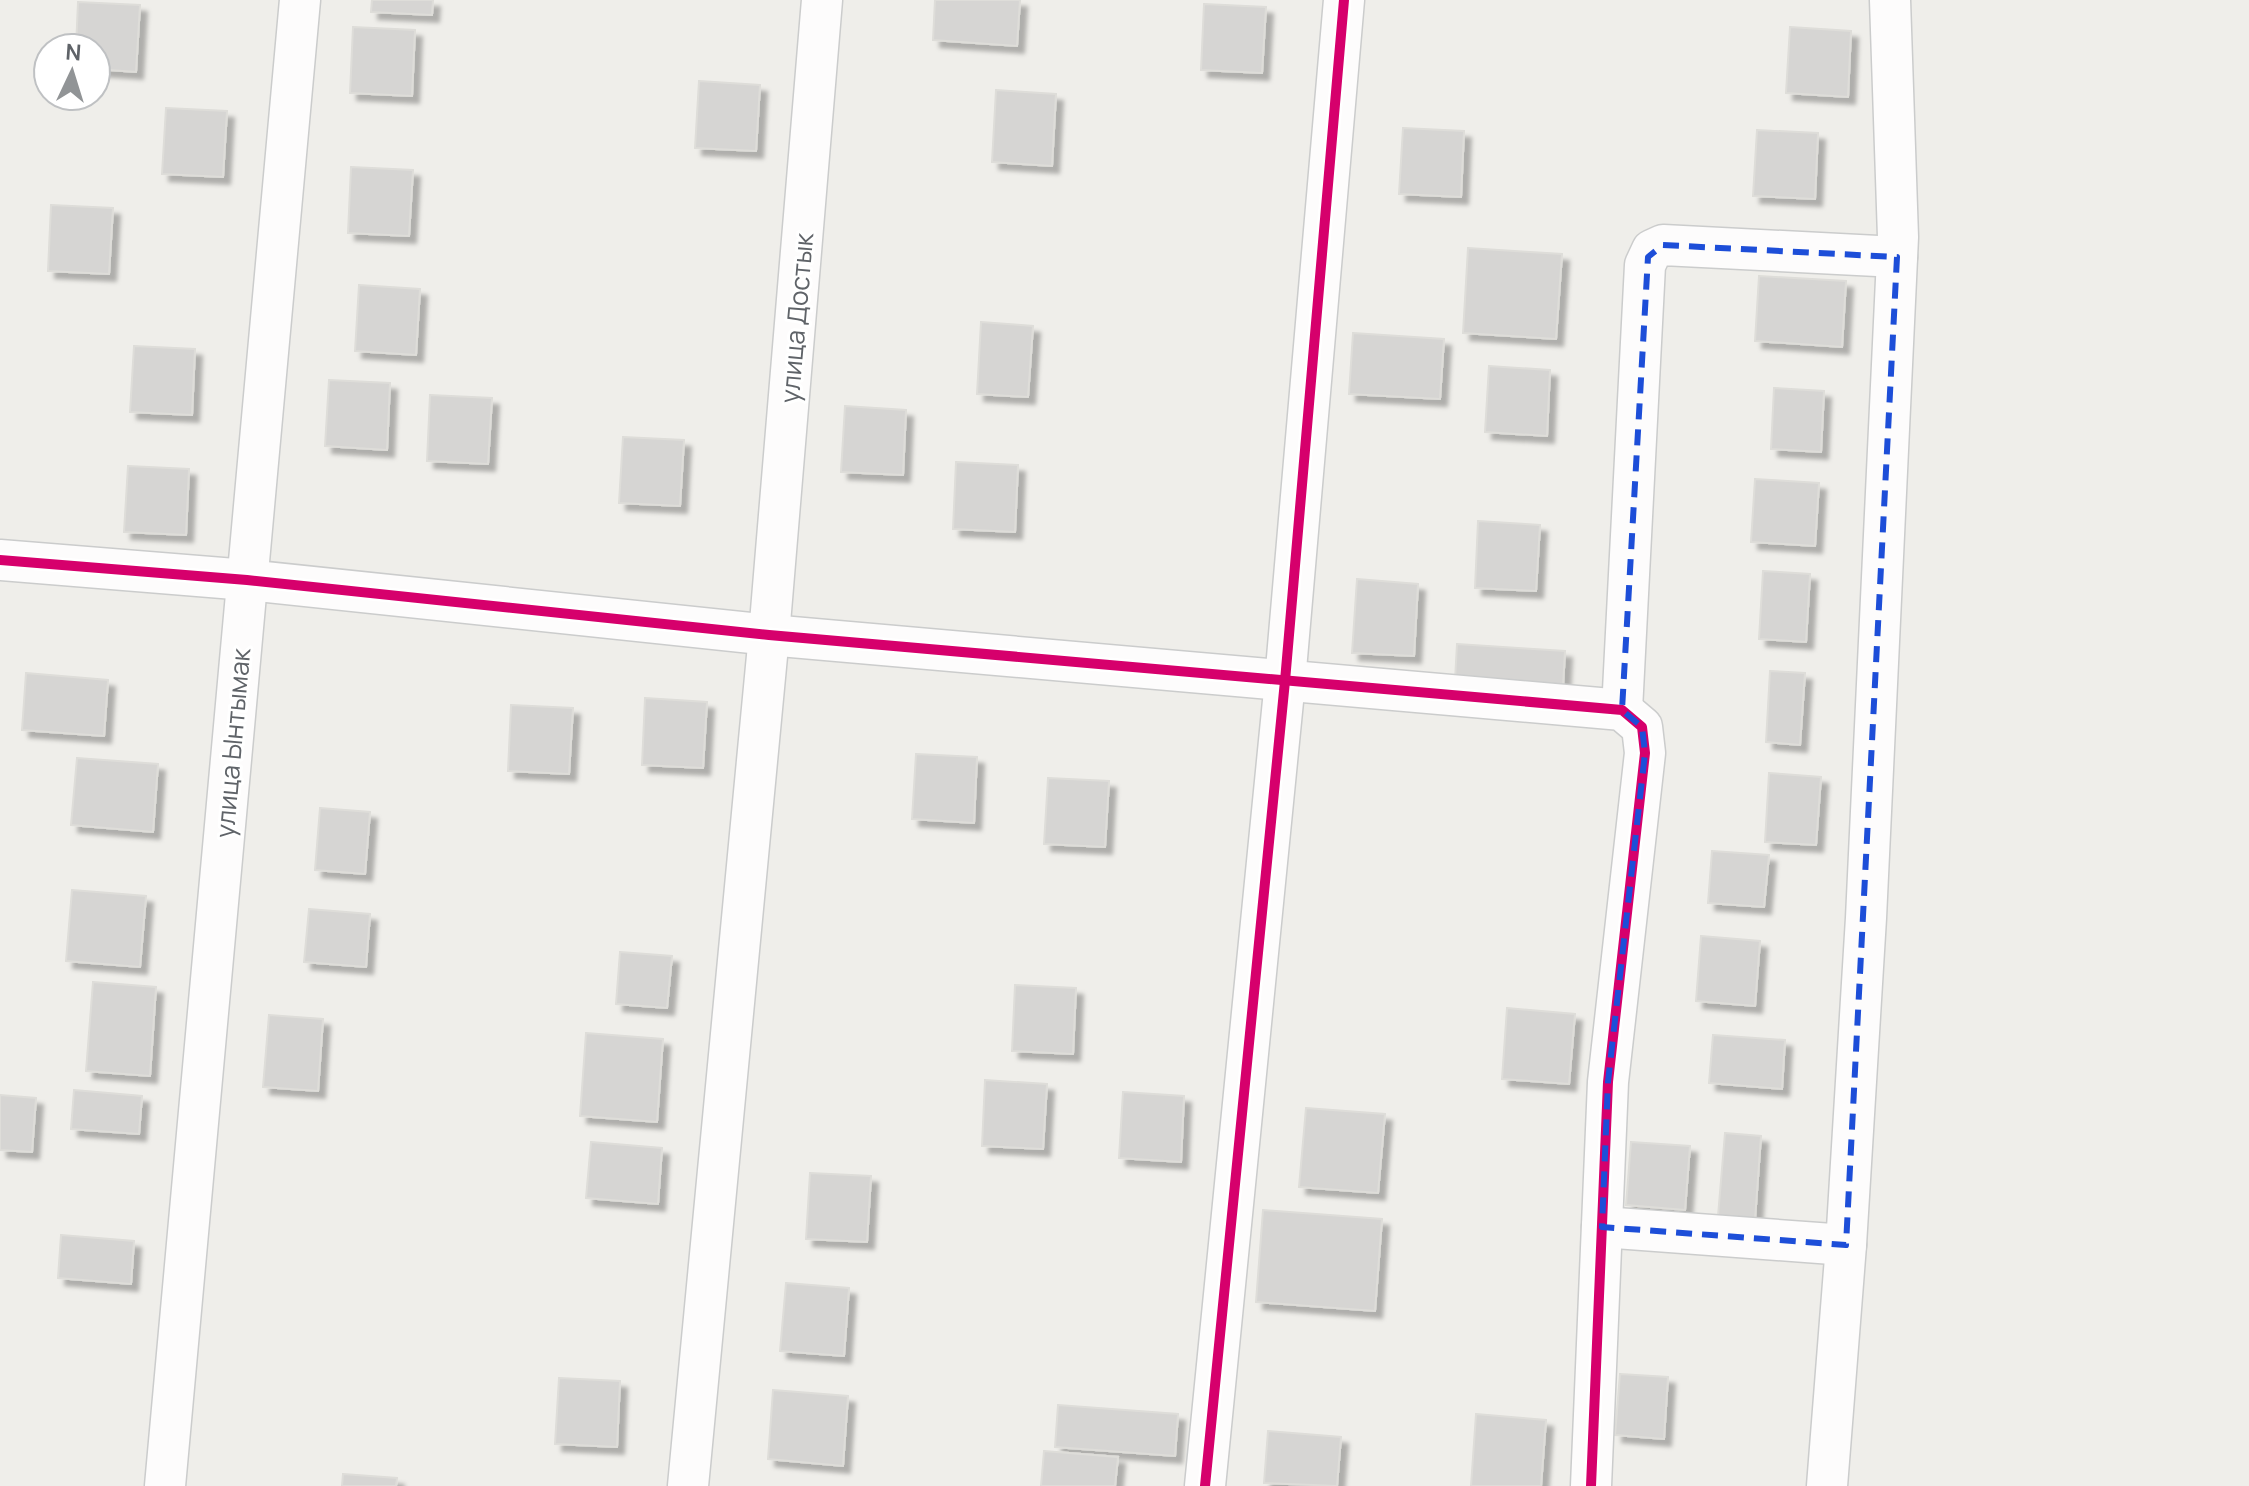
<svg xmlns="http://www.w3.org/2000/svg" width="2249" height="1486" font-family="Manrope,sans-serif">
<style>
.building{fill:#d6d5d3;stroke:#deddd9;stroke-width:2;filter:url(#shadow)}
.lines{fill:none;stroke-linecap:round;stroke-linejoin:round}
.minor-casing{stroke:#cbcccc;stroke-width:43}
.minor{stroke:#fdfcfc;stroke-width:40}
.cycleway-casing{stroke:#fff;stroke-width:15}
.cycleway{stroke:#d6006c;stroke-width:10}
.marked{fill:none;stroke:#1d4ed8;stroke-width:6;stroke-dasharray:16 10;stroke-linejoin:round}
.labels{text-anchor:middle;dominant-baseline:central;stroke-width:6;stroke-linejoin:round;paint-order:stroke}
.street-label{font-size:26px;fill:#5f6368;stroke:#fff}
</style>
<defs>
<filter id="shadow"><feDropShadow dx="7" dy="7" stdDeviation="2" flood-color="#0004"/></filter>
</defs>
<rect width="100%" height="100%" fill="#efeeea"/>
<g class="building">
<path d="M372 0H433L432 15 371 12Z"/>
<path d="M935 0H1020L1017 46 933 40Z"/>
<path d="M78 2 140 5 136 72 96 69V48H76Z"/>
<path d="M1204 4 1266 7 1262 73 1201 70Z"/>
<path d="M353 27 415 30 412 96 350 93Z"/>
<path d="M1790 27 1851 31 1848 97 1786 93Z"/>
<path d="M699 81 760 85 756 151 695 148Z"/>
<path d="M996 90 1056 94 1052 166 992 162Z"/>
<path d="M166 108 227 111 223 177 162 174Z"/>
<path d="M1403 128 1464 131 1461 197 1399 194Z"/>
<path d="M1757 130 1818 133 1815 199 1753 196Z"/>
<path d="M351 167 413 170 409 236 348 233Z"/>
<path d="M51 205 113 208 109 274 48 271Z"/>
<path d="M1468 248 1562 254 1556 339 1463 333Z"/>
<path d="M1759 276 1846 281 1842 347 1755 341Z"/>
<path d="M359 285 420 289 416 355 355 351Z"/>
<path d="M981 322 1033 326 1028 397 977 394Z"/>
<path d="M1353 333 1444 339 1440 399 1349 394Z"/>
<path d="M134 346 195 349 192 415 130 412Z"/>
<path d="M1489 366 1550 370 1547 436 1485 432Z"/>
<path d="M329 380 390 383 387 450 325 446Z"/>
<path d="M1774 388 1824 391 1821 452 1771 449Z"/>
<path d="M430 395 492 398 488 464 427 461Z"/>
<path d="M845 406 906 410 903 475 841 472Z"/>
<path d="M623 437 684 440 680 506 619 503Z"/>
<path d="M956 462 1018 465 1015 532 953 529Z"/>
<path d="M128 466 189 469 186 535 124 532Z"/>
<path d="M1755 479 1819 483 1815 546 1751 542Z"/>
<path d="M1478 521 1540 525 1536 591 1475 588Z"/>
<path d="M1763 571 1810 574 1806 642 1759 639Z"/>
<path d="M1357 579 1418 584 1414 656 1352 653Z"/>
<path d="M1457 644 1565 651 1563 687 1455 680Z"/>
<path d="M1770 671 1805 673 1800 745 1766 742Z"/>
<path d="M26 673 108 680 104 736 22 730Z"/>
<path d="M645 698 707 702 703 768 642 765Z"/>
<path d="M511 705 573 708 569 774 508 771Z"/>
<path d="M916 754 977 757 974 823 912 819Z"/>
<path d="M77 758 158 764 153 832 71 825Z"/>
<path d="M1769 773 1821 777 1816 845 1765 842Z"/>
<path d="M1048 778 1109 781 1105 847 1044 844Z"/>
<path d="M320 808 370 812 365 874 315 870Z"/>
<path d="M1712 851 1769 855 1764 907 1708 903Z"/>
<path d="M72 890 146 896 140 967 66 961Z"/>
<path d="M309 909 370 914 366 967 304 962Z"/>
<path d="M1701 936 1760 941 1755 1006 1696 1001Z"/>
<path d="M620 952 672 956 667 1008 616 1004Z"/>
<path d="M93 982 156 987 150 1076 86 1071Z"/>
<path d="M1015 985 1076 988 1073 1054 1012 1051Z"/>
<path d="M1507 1008 1575 1014 1569 1084 1502 1079Z"/>
<path d="M269 1015 323 1019 318 1091 263 1087Z"/>
<path d="M586 1033 663 1039 657 1122 580 1116Z"/>
<path d="M1713 1035 1785 1040 1782 1089 1709 1083Z"/>
<path d="M985 1080 1047 1084 1043 1149 982 1146Z"/>
<path d="M74 1090 142 1096 139 1134 71 1129Z"/>
<path d="M1123 1092 1184 1096 1181 1162 1119 1158Z"/>
<path d="M0 1095 36 1098 32 1152 0 1150Z"/>
<path d="M1306 1108 1385 1114 1378 1193 1299 1187Z"/>
<path d="M1725 1133 1761 1136 1755 1220 1718 1216Z"/>
<path d="M591 1142 662 1148 658 1204 586 1198Z"/>
<path d="M1631 1142 1690 1146 1685 1210 1626 1205Z"/>
<path d="M810 1173 871 1176 867 1242 806 1239Z"/>
<path d="M1263 1210 1382 1219 1375 1311 1256 1302Z"/>
<path d="M61 1235 134 1241 131 1284 58 1278Z"/>
<path d="M786 1283 849 1288 844 1356 780 1351Z"/>
<path d="M1620 1374 1668 1377 1664 1439 1615 1435Z"/>
<path d="M559 1378 620 1381 617 1447 555 1444Z"/>
<path d="M773 1390 848 1396 843 1466 768 1459Z"/>
<path d="M1058 1405 1178 1414 1175 1456 1055 1447Z"/>
<path d="M1476 1414 1546 1420 1541 1486H1471Z"/>
<path d="M1268 1431 1341 1437 1337 1486 1264 1483Z"/>
<path d="M1044 1451 1118 1457 1115 1486H1041Z"/>
<path d="M343 1474 397 1478 396 1486H342Z"/>
</g>
<g class="lines">
<g class="minor-casing">
<g id="minor">
<path d="M0 560 247 580 769 635 1622 710 1642 727 1645 753 1608 1082 1591 1486"/>
<path d="M1622 710 1645 265 1652 250 1663 245 1897 257"/>
<path d="M1602 1227 1846 1245"/>
<path d="M165 1486 300 0"/>
<path d="M688 1486 769 635 822 0"/>
<path d="M1205 1486 1285 681 1344 0"/>
<path d="M1827 1486 1846 1245 1866 918 1898 237 1890 0"/>
</g>
</g>
<use href="#minor" class="minor"/>
<g class="cycleway-casing">
<g id="cycleway">
<path d="M0 560 247 580 769 635 1622 710 1642 727 1645 753 1608 1082 1591 1486"/>
<path d="M1205 1486 1285 681 1344 0"/>
</g>
</g>
<use href="#cycleway" class="cycleway"/>
</g>
<path class="marked" d="M1663 245 1897 257 1846 1245 1602 1227 1608 1082 1645 753 1642 727 1622 710 1648 257Z"/>
<g class="labels">
<g class="street-label">
<text transform="translate(796 318) rotate(-85)">улица Достык</text>
<text transform="translate(232 743) rotate(-85)">улица Ынтымак</text>
</g>
</g>
<g transform="translate(72 72) rotate(4)"><circle r="38" fill="#ffffff" stroke="#bfc1c3" stroke-width="2"/>
<path d="M0-6L14 30L0 20L-14 30Z" fill="#919496"/>
<text y="-12" font-size="22" font-weight="bold" text-anchor="middle" fill="#5f6368">N</text>
</g>
</svg>
